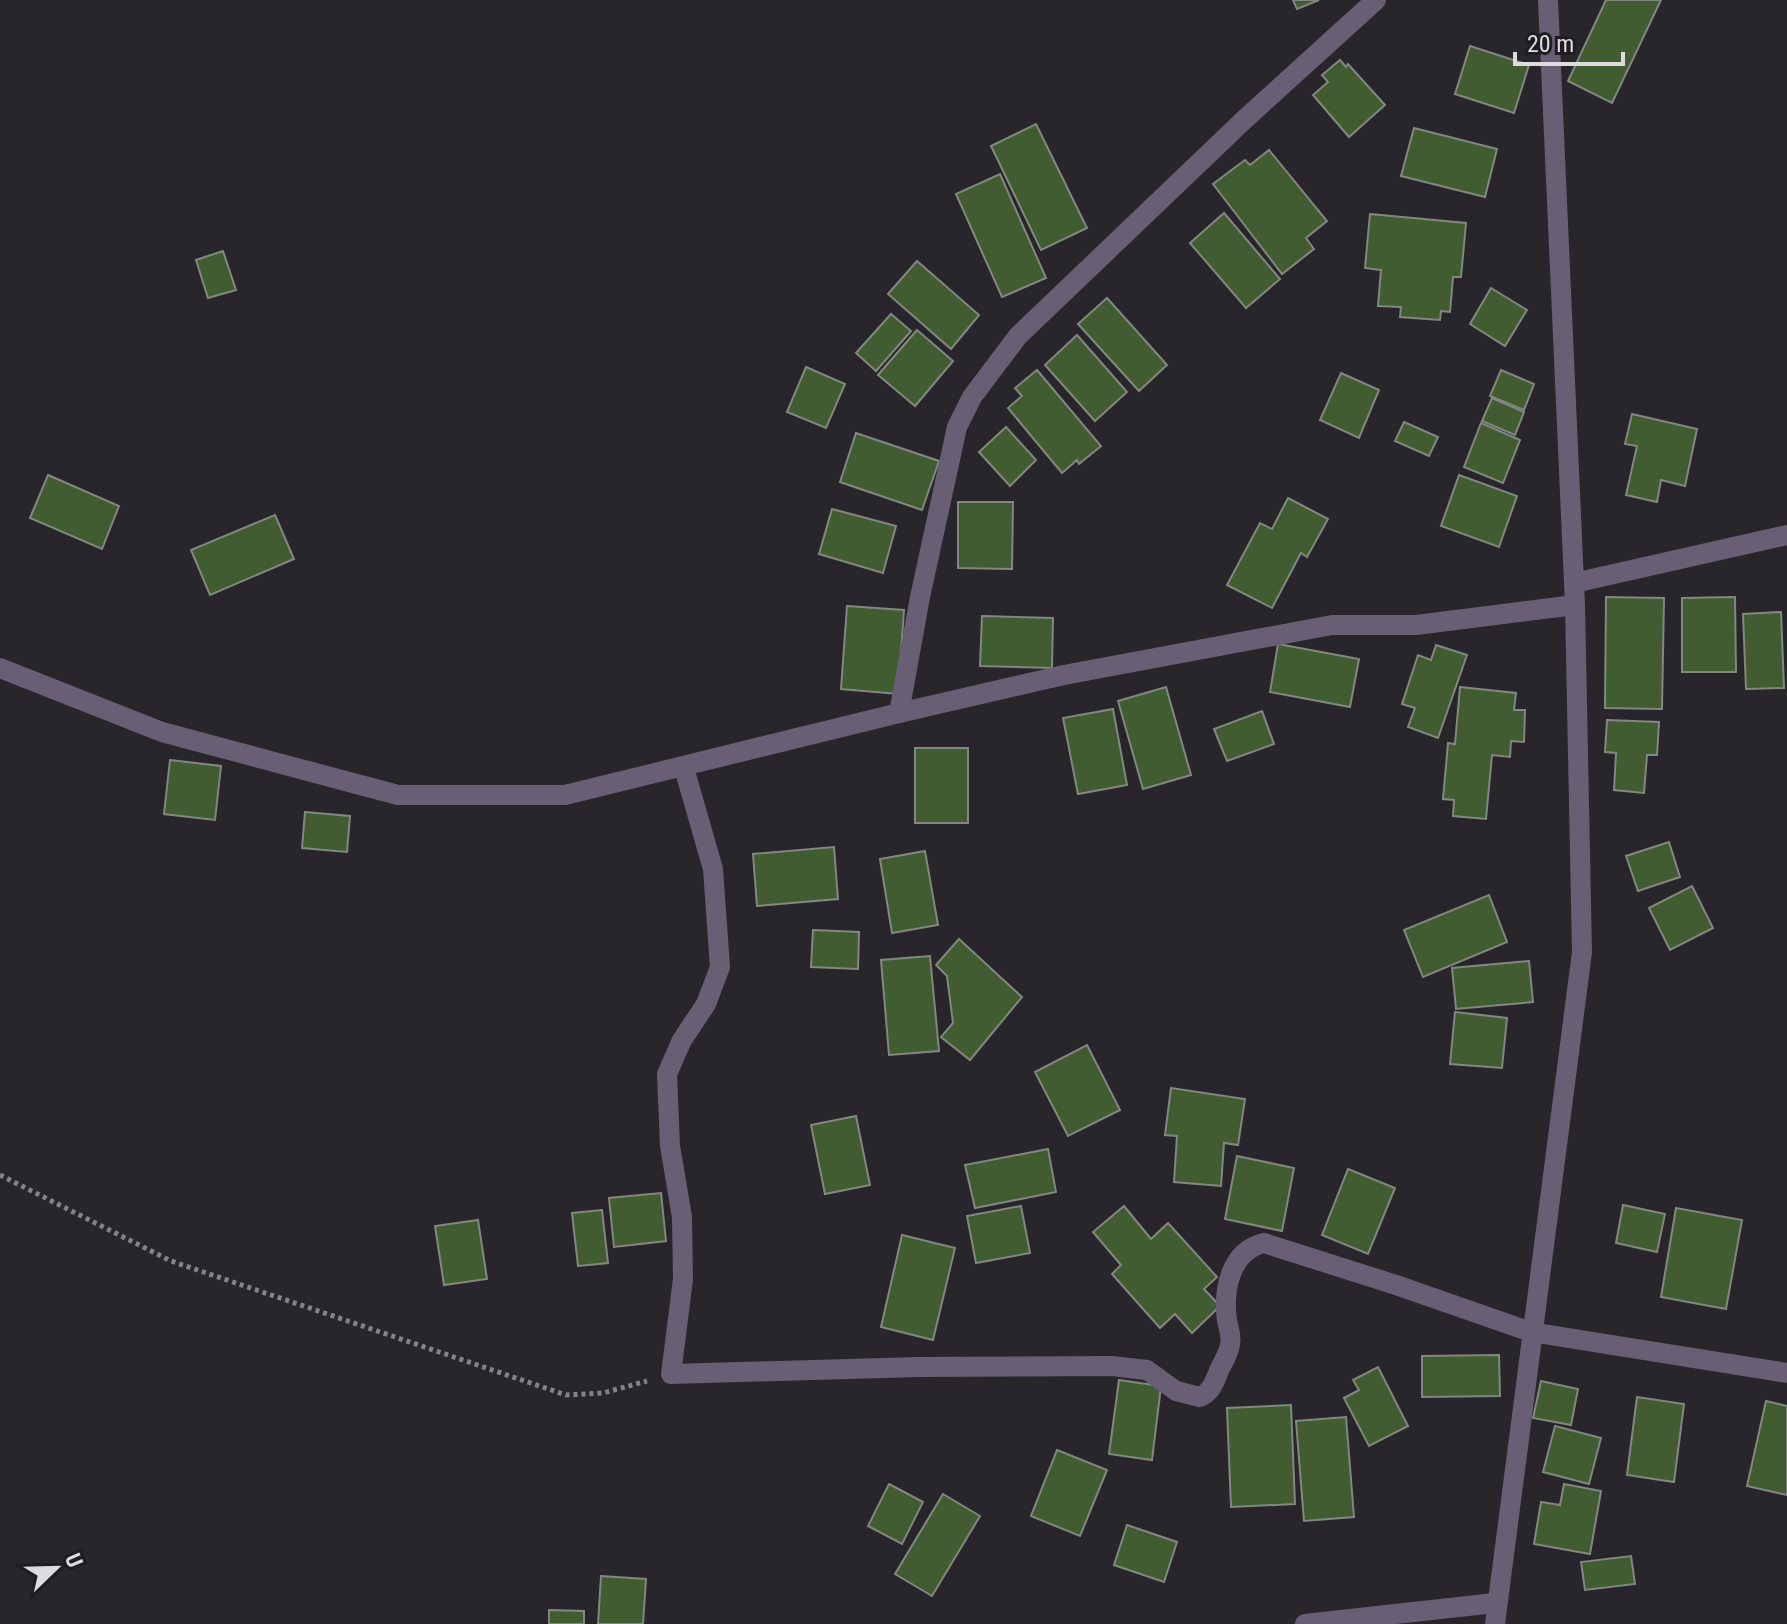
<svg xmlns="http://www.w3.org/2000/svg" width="1787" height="1624" font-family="'Roboto Condensed',sans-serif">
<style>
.building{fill:#405c30;stroke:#838781;stroke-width:2}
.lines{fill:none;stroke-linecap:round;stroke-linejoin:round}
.path{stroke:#858387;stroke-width:5;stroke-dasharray:4 4;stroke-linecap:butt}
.minor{stroke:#685f74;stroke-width:20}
.tertiary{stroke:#685f74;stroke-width:20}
</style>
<rect width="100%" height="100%" fill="#28262b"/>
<g class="building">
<path d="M1293 0H1319L1297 9Z"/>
<path d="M1606 0H1661L1612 103 1568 81Z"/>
<path d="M1470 46 1529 65 1514 113 1455 94Z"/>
<path d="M1340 60 1346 67 1348 64 1385 105 1349 137 1313 95 1328 82 1322 75Z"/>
<path d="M1036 124 1087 228 1041 250 991 146Z"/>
<path d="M1414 128 1497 149 1485 197 1401 176Z"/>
<path d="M1269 150 1327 221 1306 238 1314 249 1282 274 1213 184 1245 160 1250 165Z"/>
<path d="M1000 174 1046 278 1002 297 956 194Z"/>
<path d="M1224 213 1280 279 1246 308 1190 243Z"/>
<path d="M1370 214 1466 223 1461 277H1453L1450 312 1441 311 1440 320 1400 317 1401 307 1378 306 1381 270 1365 268Z"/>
<path d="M223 251 236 290 208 298 196 260Z"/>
<path d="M917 261 979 315 951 349 888 294Z"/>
<path d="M1491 288 1527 310 1505 346 1470 324Z"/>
<path d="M1107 298 1167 365 1139 391 1078 324Z"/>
<path d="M891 314 911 331 876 371 856 353Z"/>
<path d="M917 330 953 361 915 406 878 375Z"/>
<path d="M1077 335 1127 392 1095 421 1045 365Z"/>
<path d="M806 367 845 384 826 428 787 412Z"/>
<path d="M1037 370 1101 446 1079 464 1077 460 1062 473 1008 408 1022 396 1015 388Z"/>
<path d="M1501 370 1534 384 1524 410 1490 396Z"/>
<path d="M1341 373 1379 390 1359 438 1320 420Z"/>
<path d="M1492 398 1524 412 1515 435 1482 421Z"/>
<path d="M1632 414 1697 429 1685 486 1661 480 1657 502 1626 495 1637 446 1625 444Z"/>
<path d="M1404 422 1438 437 1429 456 1395 441Z"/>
<path d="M1481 423 1520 440 1503 483 1464 467Z"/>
<path d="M1006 427 1036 460 1010 486 979 452Z"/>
<path d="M856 433 939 461 922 510 840 482Z"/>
<path d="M48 475 119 506 102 549 30 518Z"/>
<path d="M1459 475 1517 496 1499 547 1441 526Z"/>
<path d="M1288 498 1328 519 1307 557 1301 553 1272 608 1227 585 1260 523 1272 529Z"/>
<path d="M958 502H1013L1012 569 958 568Z"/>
<path d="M832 509 896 526 883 573 819 554Z"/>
<path d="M275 515 294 559 210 595 191 550Z"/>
<path d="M1606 597 1664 598 1662 709 1605 708Z"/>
<path d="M1735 597 1736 672H1682V598Z"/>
<path d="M847 606 904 610 898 694 841 689Z"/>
<path d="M1781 612 1784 688 1746 689 1743 614Z"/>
<path d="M982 616 1053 618 1052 668 980 666Z"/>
<path d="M1278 644 1359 659 1350 707 1270 692Z"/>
<path d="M1436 645 1467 655 1438 738 1408 727 1415 708 1402 704 1418 655 1431 660Z"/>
<path d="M1166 687 1191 775 1143 789 1118 701Z"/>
<path d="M1460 687 1516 693 1514 710H1525L1524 742 1511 741 1510 757 1492 755 1486 819 1453 816 1454 800 1443 799 1448 743 1455 744Z"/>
<path d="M1113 709 1127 785 1078 794 1063 718Z"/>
<path d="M1262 711 1274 744 1227 761 1214 729Z"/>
<path d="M1607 720 1659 722 1657 755H1647L1644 793 1614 790 1616 753 1605 752Z"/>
<rect x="915" y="748" width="53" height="75"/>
<path d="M170 760 221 766 215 820 164 814Z"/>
<path d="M305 812 350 816 347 852 302 848Z"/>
<path d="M1669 842 1680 877 1638 891 1626 856Z"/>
<path d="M834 847 838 899 757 906 753 854Z"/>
<path d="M925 851 938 925 892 933 880 859Z"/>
<path d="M1692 886 1713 928 1670 950 1649 908Z"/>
<path d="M1489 895 1507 942 1423 977 1404 930Z"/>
<path d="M813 930 859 932 858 969 811 967Z"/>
<path d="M959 939 1022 997 970 1060 941 1037 953 1023 947 976 936 965Z"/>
<path d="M930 956 939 1051 889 1055 881 960Z"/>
<path d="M1529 961 1533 1002 1456 1009 1452 968Z"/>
<path d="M1455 1012 1507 1018 1502 1068 1450 1064Z"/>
<path d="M1087 1045 1120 1110 1068 1136 1035 1072Z"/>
<path d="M1171 1088 1245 1099 1238 1145 1224 1143 1221 1186 1174 1182 1177 1136 1165 1135Z"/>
<path d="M856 1116 870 1185 825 1194 811 1125Z"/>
<path d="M1048 1149 1056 1192 975 1208 965 1165Z"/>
<path d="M1237 1156 1294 1168 1282 1231 1225 1219Z"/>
<path d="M1348 1169 1395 1188 1368 1254 1322 1235Z"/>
<path d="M661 1193 666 1241 614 1247 609 1198Z"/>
<path d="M1623 1205 1665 1214 1657 1252 1616 1243Z"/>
<path d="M1021 1206 1030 1253 976 1263 967 1216Z"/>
<path d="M1124 1206 1151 1239 1168 1223 1217 1277 1204 1289 1220 1306 1192 1333 1175 1314 1160 1328 1112 1274 1121 1265 1093 1232Z"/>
<path d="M1676 1208 1742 1220 1726 1309 1661 1297Z"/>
<path d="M602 1210 608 1263 578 1266 572 1213Z"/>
<path d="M478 1220 487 1279 444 1285 435 1226Z"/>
<path d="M902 1235 955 1248 933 1340 881 1327Z"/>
<path d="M1499 1355 1500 1396 1422 1397V1356Z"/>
<path d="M1378 1367 1408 1426 1369 1446 1344 1398 1359 1390 1353 1380Z"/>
<path d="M1119 1380 1161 1386 1152 1460 1109 1454Z"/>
<path d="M1541 1381 1578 1389 1571 1425 1533 1418Z"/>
<path d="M1637 1397 1684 1404 1674 1482 1627 1475Z"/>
<path d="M1766 1401 1787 1406V1495L1747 1486Z"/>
<path d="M1291 1405 1295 1504 1231 1507 1227 1408Z"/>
<path d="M1346 1417 1354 1517 1304 1521 1296 1421Z"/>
<path d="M1555 1426 1601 1438 1589 1484 1543 1472Z"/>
<path d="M1057 1450 1107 1470 1080 1536 1031 1516Z"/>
<path d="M889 1484 923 1502 902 1544 868 1526Z"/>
<path d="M1564 1484 1601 1491 1590 1554 1534 1544 1541 1502 1560 1505Z"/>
<path d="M943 1494 980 1516 932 1596 895 1574Z"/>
<path d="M1127 1525 1177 1542 1164 1582 1114 1565Z"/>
<path d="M1631 1556 1635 1584 1585 1590 1581 1562Z"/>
<path d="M601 1576 646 1579 643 1624H598Z"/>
<path d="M549 1610 584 1611V1624H549Z"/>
</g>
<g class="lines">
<path class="path" d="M0 1175 171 1261 566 1395 603 1393 647 1381"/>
<g class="minor">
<path d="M1574 583 1787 535"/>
<path d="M0 668 162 732 398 795H565L899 713 1064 675 1332 625H1416L1575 605"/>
<path d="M899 713 920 597 957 427 972 397 1018 336 1245 119 1376 0"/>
<path d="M684 768 713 869 720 967 706 1004 682 1040 667 1074 670 1146 682 1217 683 1279 671 1374 918 1367 1112 1366 1147 1370 1176 1391 1200 1397C1211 1392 1214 1383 1218 1373 1222 1363 1229 1354 1230 1344 1232 1335 1228 1328 1227 1320 1223 1290 1230 1251 1264 1243L1396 1285 1531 1332 1787 1373"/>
<path d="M1305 1624 1495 1603"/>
</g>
<path class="tertiary" d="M1495 1624 1582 952 1575 605 1548 0"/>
</g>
<g transform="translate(56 1568) rotate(67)" stroke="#1f1d22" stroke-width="6" paint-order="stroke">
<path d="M0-6L14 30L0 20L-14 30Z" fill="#dedce0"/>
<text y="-12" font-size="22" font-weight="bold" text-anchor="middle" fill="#dedce0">U</text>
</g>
<path d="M1515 52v12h108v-12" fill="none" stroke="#dedce0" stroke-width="4"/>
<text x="1527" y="52" font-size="24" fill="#dedce0" stroke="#1f1d22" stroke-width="6" paint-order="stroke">20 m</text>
</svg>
